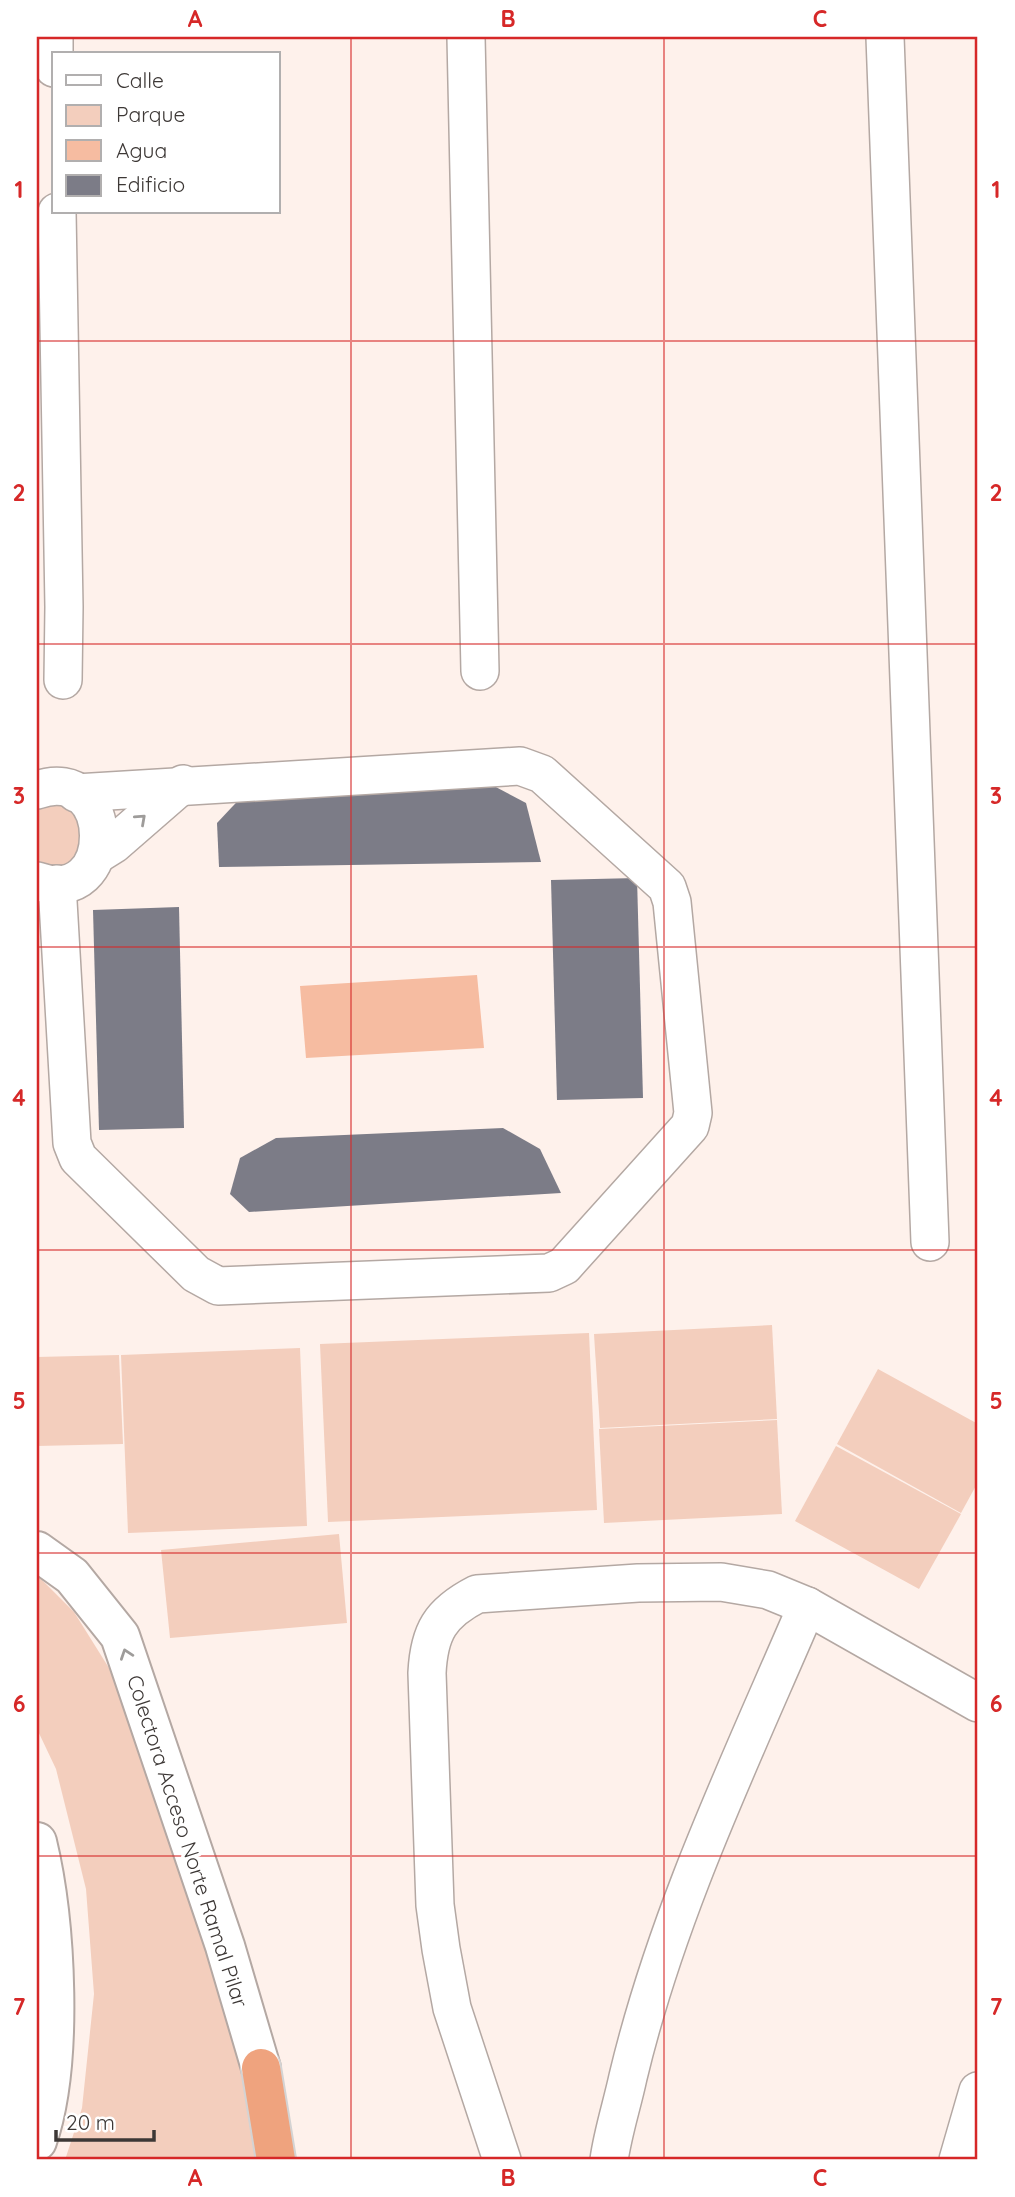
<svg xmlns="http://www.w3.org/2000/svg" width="1015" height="2197" font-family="Quicksand,sans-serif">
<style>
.green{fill:#f3cebd}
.water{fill:#f6bca1}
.building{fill:#7c7c87}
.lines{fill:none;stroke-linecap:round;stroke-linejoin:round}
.minor-casing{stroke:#b4a8a3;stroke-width:40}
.tertiary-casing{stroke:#b4a8a3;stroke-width:42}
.motorway-casing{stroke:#d4d3d3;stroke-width:42}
.minor{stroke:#fff;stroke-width:37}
.tertiary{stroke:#fff;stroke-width:38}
.motorway{stroke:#efa37e;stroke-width:38}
.oneway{stroke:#9e9c9a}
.grid{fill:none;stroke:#d62828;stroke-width:2;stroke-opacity:0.55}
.labels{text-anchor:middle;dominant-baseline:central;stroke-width:7;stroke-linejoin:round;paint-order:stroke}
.street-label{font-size:21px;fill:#3d3836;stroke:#fff}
.neatline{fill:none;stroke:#d62828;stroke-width:2.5}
.grid-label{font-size:23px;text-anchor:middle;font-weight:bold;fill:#d62828}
</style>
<rect width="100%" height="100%" fill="#fef1eb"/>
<g class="green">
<path d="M59 802 79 812 87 845 63 869 37 865V806Z"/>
<path d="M772 1325 777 1419 600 1428 594 1334Z"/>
<path d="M589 1333 597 1510 328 1522 320 1344Z"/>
<path d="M300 1348 307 1526 128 1533 121 1355Z"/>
<path d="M119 1355 123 1444 37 1446V1357Z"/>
<path d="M878 1369 978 1424V1482L961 1513 837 1444Z"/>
<path d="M777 1420 782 1514 604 1523 599 1429Z"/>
<path d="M836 1446 961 1514 919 1589 795 1521Z"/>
<path d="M339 1534 347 1623 170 1638 161 1550Z"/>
<path d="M37 1575 74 1612 109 1668 206 1923 247 2073 258 2160H65L82 2108 94 1994 86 1889 56 1769 37 1729Z"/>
</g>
<path class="water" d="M477 975 484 1048 306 1058 300 986Z"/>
<g class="building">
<path d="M492 785 526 803 541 862 219 867 217 823 248 790Z"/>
<path d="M637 878 643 1098 557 1100 551 880Z"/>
<path d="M179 907 184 1128 99 1130 93 910Z"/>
<path d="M503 1128 540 1149 561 1193 249 1212 230 1194 240 1158 276 1138Z"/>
</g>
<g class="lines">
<g class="minor-casing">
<g id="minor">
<path d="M54 37V68"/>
<path d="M466 37 480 671"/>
<path d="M885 37 930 1242"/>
<path d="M57 212 64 607 63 680"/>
<path d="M37 790C118 761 120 910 37 881"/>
<path d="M98 854 114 844 183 784"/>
<path d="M57 884 72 1143 78 1158 196 1274 218 1286 549 1273 564 1266 690 1126 693 1113 672 902 667 887 542 774 520 766 76 793"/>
<path d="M502 2160 452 2008 441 1949 435 1905 427 1673C429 1632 440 1613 477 1594L638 1583 721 1582 768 1590 807 1606 978 1703"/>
<path d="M609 2160C613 2132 622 2105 628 2077 667 1913 741 1760 807 1606"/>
<path d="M958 2160 978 2091"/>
</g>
</g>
<g class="tertiary-casing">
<g id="tertiary">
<path d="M37 1551 72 1576 120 1636 225 1946 261 2068"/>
<path d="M37 1842C56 1921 64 2064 37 2141"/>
</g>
</g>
<g class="motorway-casing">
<path id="motorway" d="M261 2068 276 2160"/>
</g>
<use href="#minor" class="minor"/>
<use href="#tertiary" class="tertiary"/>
<use href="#motorway" class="motorway"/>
</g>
<defs><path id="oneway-chevron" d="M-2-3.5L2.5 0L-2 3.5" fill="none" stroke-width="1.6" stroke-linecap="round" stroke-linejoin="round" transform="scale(1.75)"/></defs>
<g class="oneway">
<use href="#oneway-chevron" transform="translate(141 819) rotate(-42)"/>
<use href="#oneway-chevron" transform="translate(126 1654) rotate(-109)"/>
</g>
<path class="grid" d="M351 37V2160M664 37V2160M37 341H978M37 644H978M37 947H978M37 1250H978M37 1553H978M37 1856H978"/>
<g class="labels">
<g class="street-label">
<text transform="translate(188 1841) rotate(72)">Colectora Acceso Norte Ramal Pilar</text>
</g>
</g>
<rect width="1015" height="2197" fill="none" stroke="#ffffff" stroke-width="77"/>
<rect x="52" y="52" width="228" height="161" fill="#ffffff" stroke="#b1afaf" stroke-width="2"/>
<rect x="66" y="75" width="35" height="10" fill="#ffffff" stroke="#b1afaf" stroke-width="2"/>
<text x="116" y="88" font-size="21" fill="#3d3836">Calle</text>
<rect x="66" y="105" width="35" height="21" fill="#f3cebd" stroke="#b1afaf" stroke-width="2"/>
<text x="116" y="122" font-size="21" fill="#3d3836">Parque</text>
<rect x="66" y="140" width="35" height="21" fill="#f6bca1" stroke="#b1afaf" stroke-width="2"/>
<text x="116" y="158" font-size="21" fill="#3d3836">Agua</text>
<rect x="66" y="175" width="35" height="21" fill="#7c7c87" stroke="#b1afaf" stroke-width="2"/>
<text x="116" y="192" font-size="21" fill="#3d3836">Edificio</text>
<path d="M56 2130v10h98v-10" fill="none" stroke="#3d3836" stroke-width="3.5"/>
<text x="66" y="2130" font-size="21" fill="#3d3836" stroke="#ffffff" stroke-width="5" paint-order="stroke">20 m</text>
<rect x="38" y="38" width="938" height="2120" class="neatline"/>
<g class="grid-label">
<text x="195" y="27">A</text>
<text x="508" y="27">B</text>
<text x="820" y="27">C</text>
<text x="19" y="198">1</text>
<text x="996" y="198">1</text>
<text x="19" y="501">2</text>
<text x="996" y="501">2</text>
<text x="19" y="804">3</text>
<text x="996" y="804">3</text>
<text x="19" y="1106">4</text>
<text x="996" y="1106">4</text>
<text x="19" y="1409">5</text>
<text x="996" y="1409">5</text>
<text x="19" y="1712">6</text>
<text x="996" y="1712">6</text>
<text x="19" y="2015">7</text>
<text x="996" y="2015">7</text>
<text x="195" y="2186">A</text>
<text x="508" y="2186">B</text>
<text x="820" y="2186">C</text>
</g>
</svg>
